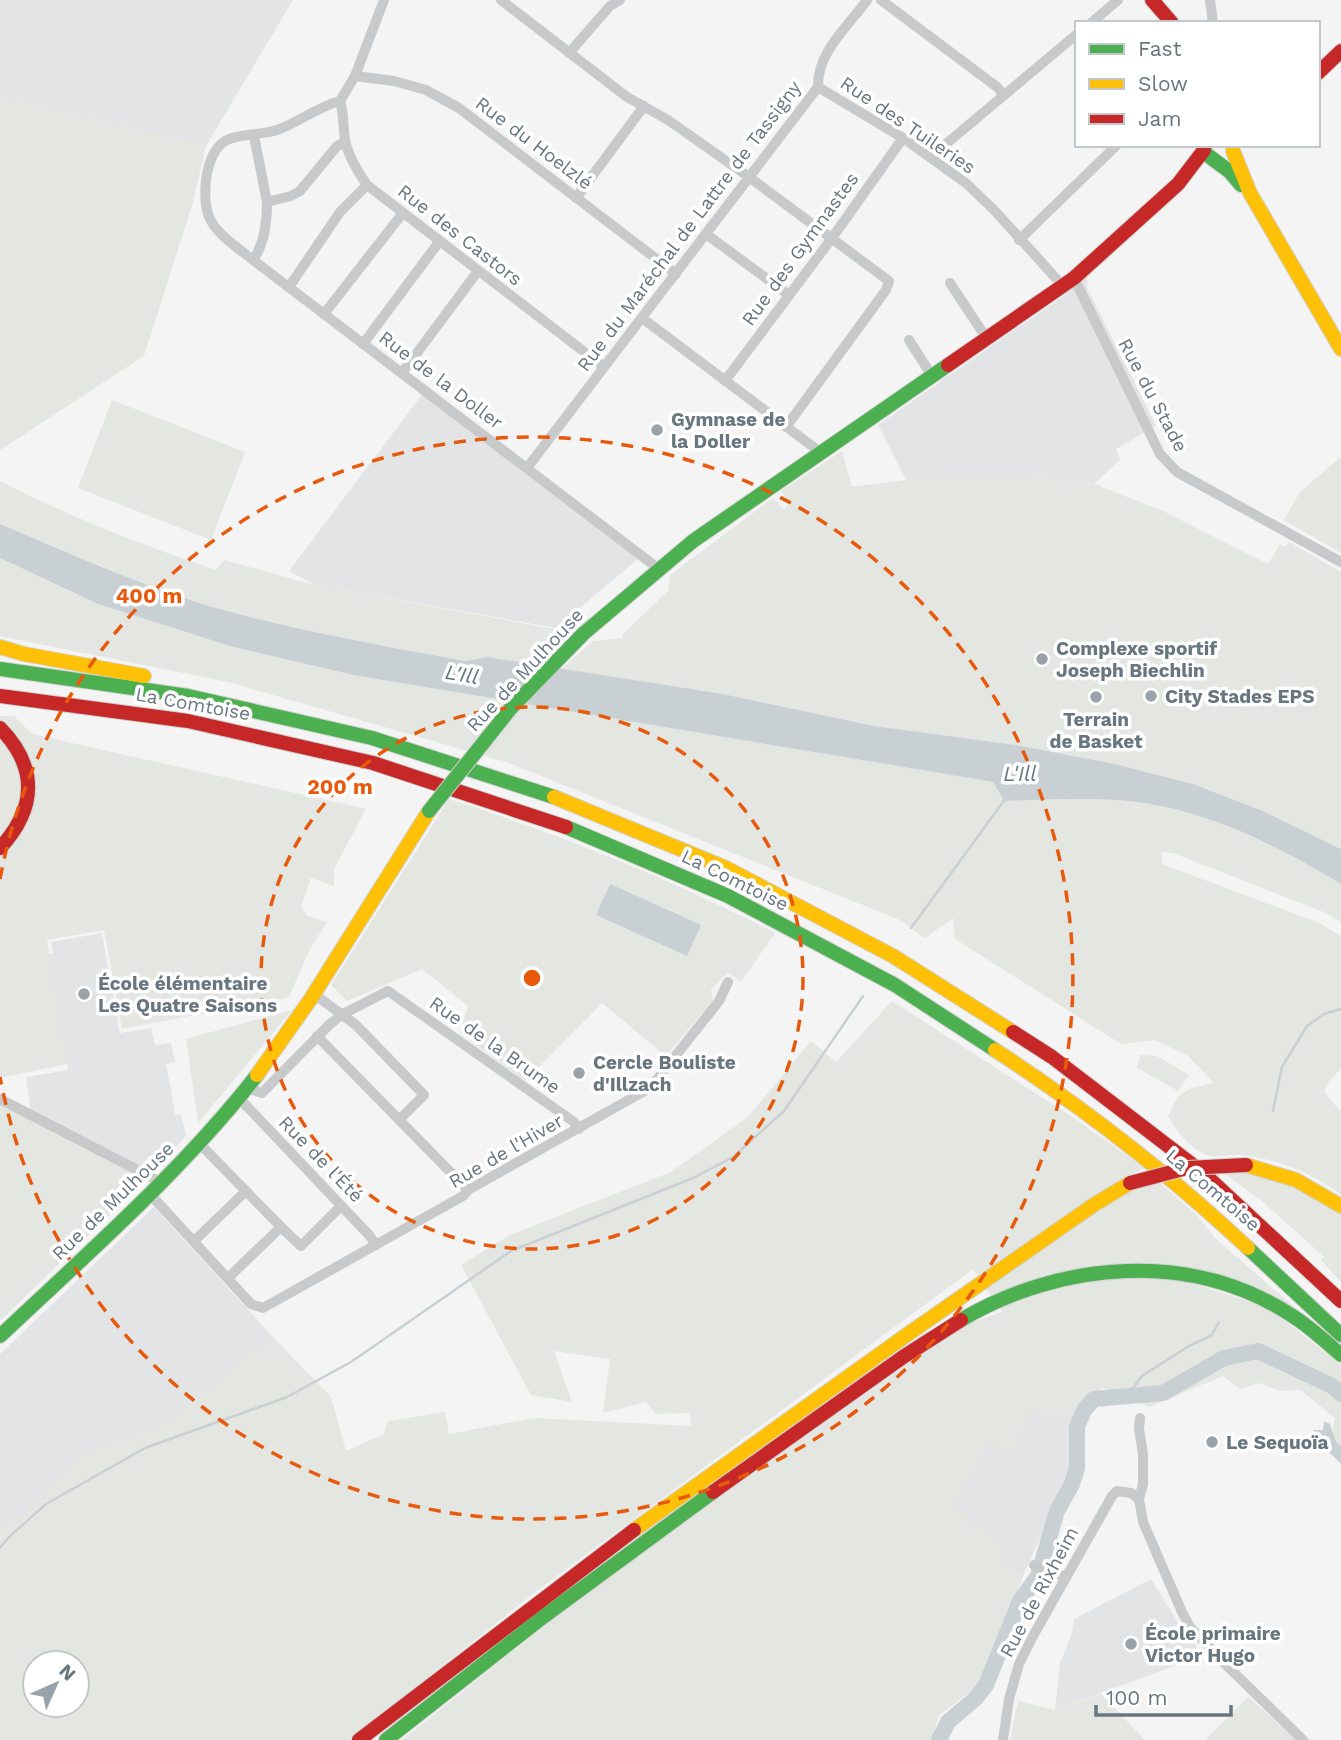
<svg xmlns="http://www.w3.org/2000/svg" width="1341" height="1740" font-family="'Work Sans',sans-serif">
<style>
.built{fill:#e3e4e5}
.green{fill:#e3e6e1;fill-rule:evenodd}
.water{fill:#c9d0d3}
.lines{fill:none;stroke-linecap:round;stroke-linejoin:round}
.stream{stroke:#c9d0d3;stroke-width:2.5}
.river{stroke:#c9d0d3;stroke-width:16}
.fast-casing{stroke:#d0d1d1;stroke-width:16}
.slow-casing{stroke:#d0d1d1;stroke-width:16}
.jam-casing{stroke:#d0d1d1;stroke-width:16}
.street{stroke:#c7c9ca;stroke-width:10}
.fast{stroke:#4caf50;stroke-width:14}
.slow{stroke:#ffc107;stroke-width:14}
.jam{stroke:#c62828;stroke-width:14}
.fast-bridge-casing{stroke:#d0d1d1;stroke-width:16;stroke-linecap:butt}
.jam-bridge-casing{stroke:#d0d1d1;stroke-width:16;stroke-linecap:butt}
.fast-bridge{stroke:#4caf50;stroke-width:14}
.jam-bridge{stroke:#c62828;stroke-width:14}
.ring{fill:none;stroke:#e8590c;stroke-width:3.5;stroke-dasharray:12 9}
.poi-dot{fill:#99a2a9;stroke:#fff;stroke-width:2.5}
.labels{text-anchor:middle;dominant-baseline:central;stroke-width:7;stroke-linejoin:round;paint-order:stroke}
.street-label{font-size:19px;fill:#687680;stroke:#fff}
.poi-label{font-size:19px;font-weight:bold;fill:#687680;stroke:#fff;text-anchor:start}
.water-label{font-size:21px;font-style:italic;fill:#64777c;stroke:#fff}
.centre{fill:#e8590c;stroke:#fff;stroke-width:3.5}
.ring-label{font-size:21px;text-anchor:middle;font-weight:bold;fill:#e8590c;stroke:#fff;stroke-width:7;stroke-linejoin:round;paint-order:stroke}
</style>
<rect width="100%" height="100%" fill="#f4f4f4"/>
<g class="built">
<path d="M0 0H293L206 146 0 98Z"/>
<path d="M1087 275V287L1156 426 1116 449 1120 460 1094 484 1029 478 906 480 878 425 1062 297Z"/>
<path d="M424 392 639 558 556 628 315 585 289 571Z"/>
<path d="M102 933 120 1033 151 1028 155 1045 171 1043 175 1062 166 1064 172 1095 168 1096H172L175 1115 181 1114 186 1136 152 1173 31 1111 26 1077 68 1070 48 954 53 953 51 942Z"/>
<path d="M154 1207 272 1336 173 1422 84 1456 0 1534V1354Z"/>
<path d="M1080 1412 1067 1478 1023 1576 1000 1566 952 1505 985 1441 1027 1413Z"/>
<path d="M1151 1579 1184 1632 1204 1655 1055 1710 1060 1663 1072 1633 1074 1619Z"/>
</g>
<g class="green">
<path d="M0 98 206 146 193 202 144 356 0 450Z"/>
<path d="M112 400 245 452 211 540 78 488Z"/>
<path d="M842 451 852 487 906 480 972 478H1029L1094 484 1163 511 1268 564 1280 544 1285 547 1289 542 1341 572V849L1263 811 1193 784 1115 764 1016 745 874 726 723 694 561 669 593 641 624 638 622 635 668 591 670 575 773 498 784 509 791 503 781 491Z"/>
<path d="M1341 457V553L1284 520 1300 492Z"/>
<path d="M0 481C70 517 142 545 216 570L224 560 315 585 571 632 538 665 488 657 465 661C379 645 293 630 209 606 137 584 69 553 0 524Z"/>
<path d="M0 558 98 604 230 646 353 675 993 782 1004 801C1044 800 1087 797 1127 801 1203 808 1277 845 1341 884V922L1326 913 1173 853 1162 852V864L1319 923 1341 936V1069L1329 1081 1324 1092 1341 1112V1195C1313 1173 1277 1159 1242 1155 1231 1154 1214 1159 1204 1154 1189 1147 1175 1130 1168 1116 1180 1089 1186 1089 1214 1083L1188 1056 1155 1040 1121 1044 955 939 953 918 925 938 900 920 506 762 228 682 4 637 0 636Z"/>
<path d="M0 716H14L32 734 366 809 334 869V886L311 878 301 906 306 915 327 922 310 949 289 997 122 1029 104 930 47 940 67 1064 0 1078Z"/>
<path d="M449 799C562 835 669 878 775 933L741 982 728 972 711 990 713 1000 666 1056 602 1003 525 1081 460 1033 468 1006 422 969 347 1001 331 985Z"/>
<path d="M892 1001 1071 1116 1145 1168 1123 1178 1155 1179 1197 1215 1216 1239 1316 1326 1255 1289 1183 1280 1256 1304 1280 1317 1341 1365V1446C1332 1437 1332 1430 1335 1418L1300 1390 1280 1391 1259 1383 1240 1389 1223 1376 1149 1407 1102 1388 1080 1412 1027 1413 1019 1455 984 1442 952 1505 1000 1546V1566L1023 1576 982 1683 939 1715 932 1740H402L592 1588 917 1357 968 1324 1002 1312 973 1269 530 1596 349 1740H0V1534L84 1456 173 1422 272 1336 331 1397 346 1451 384 1434 388 1421 445 1412 449 1434 534 1418 691 1426 690 1413 656 1414 646 1402 603 1413 610 1359 554 1351 572 1402 531 1395 461 1265 510 1235 671 1172 749 1116 811 1041 836 1062ZM35 1663H77V1705H35Z"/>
<path d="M292 1010 198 1123 186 1039Z"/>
<path d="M1140 1055 1157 1056 1189 1075 1178 1091 1137 1068Z"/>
<path d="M0 1103 146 1180 0 1321Z"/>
<path d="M1217 1168 1243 1169 1295 1184 1341 1214V1282L1321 1260 1324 1257 1262 1201Z"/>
<path d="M1101 1694 1145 1740H1010L1018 1701 1055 1710Z"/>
<path d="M1248 1697 1251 1699 1296 1740H1205Z"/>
</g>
<g class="water">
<path d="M0 524C69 553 137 584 209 606 293 630 379 645 465 661L488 657 723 694 874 726 1016 745 1115 764 1193 784 1263 811 1341 849V884C1277 845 1203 808 1127 801 1087 797 1044 800 1004 801L993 782 353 675 230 646 98 604 0 558Z"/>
<path d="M610 884 701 925 687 956 596 915Z"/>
<path d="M1324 1421 1330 1424 1336 1441 1341 1446V1464C1331 1452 1318 1446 1313 1430H1323Z"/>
</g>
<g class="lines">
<g class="stream">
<path d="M911 928 1006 798"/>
<path d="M1273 1111 1282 1067 1307 1026 1324 1014 1341 1009"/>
<path d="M1127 1396 1142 1376 1189 1346 1212 1335 1219 1322"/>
<path d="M0 1548 9 1537 46 1504 145 1448 287 1397 351 1362 511 1251 693 1178 733 1157 784 1111 863 996"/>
</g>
<path class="river" d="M939 1740 948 1722 976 1698 986 1685 1020 1601 1038 1576 1057 1511 1072 1484 1077 1468V1427L1084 1410 1094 1399 1163 1393 1224 1358 1258 1351 1332 1386 1341 1394"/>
<g class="fast-casing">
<g id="fast">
<path d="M1203 145 1206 154 1229 171 1241 185"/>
<path d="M583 634 693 541 948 365"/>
<path d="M0 669 188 696 372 738 554 797"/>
<path d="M566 827 728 896 895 985 995 1050"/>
<path d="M1248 1248 1341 1335"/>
<path d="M961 1320C1061 1261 1191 1250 1291 1315 1309 1326 1325 1341 1341 1355"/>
<path d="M0 1336C89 1252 181 1172 257 1075"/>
<path d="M386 1740 543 1617 713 1492"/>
</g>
</g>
<g class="slow-casing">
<g id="slow">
<path d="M1233 151 1250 193 1341 349"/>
<path d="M0 647 24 654 144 676"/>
<path d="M554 797 726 868 893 956 1013 1032"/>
<path d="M995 1050C1084 1108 1170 1175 1248 1248"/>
<path d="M257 1075 310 1000 429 811"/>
<path d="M1246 1165 1296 1180 1341 1206"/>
<path d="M634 1530 908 1334 1095 1204 1130 1183"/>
</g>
</g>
<g class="jam-casing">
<g id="jam">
<path d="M1152 0 1172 23"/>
<path d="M1318 73 1341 51"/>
<path d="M948 365 1074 278 1178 184 1204 150"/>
<path d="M0 696 188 721 373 763 566 827"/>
<path d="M0 728C38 767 37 808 0 848"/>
<path d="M1013 1032 1052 1057 1202 1172 1341 1301"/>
<path d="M713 1492 903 1357 961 1320"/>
<path d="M359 1740 634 1530"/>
</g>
</g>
<g class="street">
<path d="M384 0 355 76 340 101C317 107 299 122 277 130 262 135 236 134 225 141 215 147 209 162 207 173 199 223 216 231 253 260L659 569"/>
<path d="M501 0 627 97 668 120 749 177 889 281 886 290 786 427"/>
<path d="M881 0 997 87 1004 95"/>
<path d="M1210 0 1213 23"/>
<path d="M1091 23 1118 0"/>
<path d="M569 53 610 6 620 0"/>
<path d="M355 76 394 81 426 90 459 108 676 274"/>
<path d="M818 87 903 138 967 184 995 211 1063 286"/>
<path d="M340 101C344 114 343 127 345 140 348 156 358 172 367 185L604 367"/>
<path d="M254 136 267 202"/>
<path d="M932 158 940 149 1077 34"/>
<path d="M576 198 644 106"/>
<path d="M706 234 789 295"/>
<path d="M1019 240 1117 145"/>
<path d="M253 260C265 243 267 222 267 202L291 196 300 191 337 146 345 142"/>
<path d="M1074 278 1160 454 1177 472 1341 562"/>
<path d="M950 283 987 339"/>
<path d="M289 287 340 212 367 185"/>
<path d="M324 314 402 214"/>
<path d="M642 318 820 452"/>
<path d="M909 340 932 376"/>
<path d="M363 344 439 242"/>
<path d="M402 373 478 271"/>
<path d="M725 381 832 238 903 138"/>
<path d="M527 468 818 87C817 52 848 27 867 0"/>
<path d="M314 994 356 1025 424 1095 399 1120"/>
<path d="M317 1036 468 1190"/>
<path d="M246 1088 262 1093 330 1024 343 1014 388 991 574 1122 579 1129"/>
<path d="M239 1098 369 1235 376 1245"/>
<path d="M0 1099 153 1178 160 1185"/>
<path d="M199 1143 281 1227"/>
<path d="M150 1194 251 1304 263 1308 463 1196 468 1190 650 1088 719 1001 728 982"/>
<path d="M194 1241 246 1191"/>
<path d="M228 1278 281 1227 301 1246 341 1206"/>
<path d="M1140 1418 1139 1429 1143 1454V1484L1139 1499 1143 1522 1182 1612 1190 1627 1223 1662 1303 1740"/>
<path d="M1034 1565 1065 1577"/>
<path d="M1003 1740 1009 1699 1019 1664 1033 1636 1112 1496 1117 1491 1131 1493 1139 1499"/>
</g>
<use href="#fast" class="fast"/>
<use href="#slow" class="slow"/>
<use href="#jam" class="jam"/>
<g class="fast-bridge-casing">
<path id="fast-bridge" d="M429 811 511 708 583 634"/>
</g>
<g class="jam-bridge-casing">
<path id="jam-bridge" d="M1130 1183 1187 1168 1246 1165"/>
</g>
<use href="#fast-bridge" class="fast-bridge"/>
<use href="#jam-bridge" class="jam-bridge"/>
</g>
<g class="ring">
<circle cx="532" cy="978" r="271"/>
<path d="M0 879A541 541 0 1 1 0 1077"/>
</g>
<g class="poi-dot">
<circle cx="657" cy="430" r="7"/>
<circle cx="1042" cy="659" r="7"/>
<circle cx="1151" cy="696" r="7"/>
<circle cx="1096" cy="697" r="7"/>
<circle cx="84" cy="994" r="7"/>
<circle cx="579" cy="1073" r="7"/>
<circle cx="1212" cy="1442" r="7"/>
<circle cx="1131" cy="1644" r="7"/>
</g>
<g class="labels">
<g class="street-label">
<text transform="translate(908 125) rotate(34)">Rue des Tuileries</text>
<text transform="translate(534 143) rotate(37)">Rue du Hoelzlé</text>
<text transform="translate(689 226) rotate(-53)">Rue du Maréchal de Lattre de Tassigny</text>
<text transform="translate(460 235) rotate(38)">Rue des Castors</text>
<text transform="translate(800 249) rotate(-54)">Rue des Gymnastes</text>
<text transform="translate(441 380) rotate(37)">Rue de la Doller</text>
<text transform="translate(1153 395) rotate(62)">Rue du Stade</text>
<text transform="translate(525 670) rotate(-47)">Rue de Mulhouse</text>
<text transform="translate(193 704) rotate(10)">La Comtoise</text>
<text transform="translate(735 880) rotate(26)">La Comtoise</text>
<text transform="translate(495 1045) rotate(35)">Rue de la Brume</text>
<text transform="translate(506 1151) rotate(-30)">Rue de l'Hiver</text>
<text transform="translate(321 1159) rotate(46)">Rue de l'Été</text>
<text transform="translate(1213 1190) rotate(40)">La Comtoise</text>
<text transform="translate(113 1201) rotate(-44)">Rue de Mulhouse</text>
<text transform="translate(1039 1592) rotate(-62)">Rue de Rixheim</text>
</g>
<g class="poi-label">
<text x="671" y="419">Gymnase de<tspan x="671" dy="22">la Doller</tspan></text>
<text x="1056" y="648">Complexe sportif<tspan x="1056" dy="22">Joseph Biechlin</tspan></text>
<text x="1165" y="696">City Stades EPS</text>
<text x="1096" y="719" text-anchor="middle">Terrain<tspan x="1096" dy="22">de Basket</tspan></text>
<text x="98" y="983">École élémentaire<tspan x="98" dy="22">Les Quatre Saisons</tspan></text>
<text x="593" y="1062">Cercle Bouliste<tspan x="593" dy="22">d'Illzach</tspan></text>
<text x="1226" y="1442">Le Sequoïa</text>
<text x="1145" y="1633">École primaire<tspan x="1145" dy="22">Victor Hugo</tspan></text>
</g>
<g class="water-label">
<text transform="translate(462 674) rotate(10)">L'Ill</text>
<text x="1020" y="773">L'Ill</text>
</g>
</g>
<circle cx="532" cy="978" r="10" class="centre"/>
<g class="ring-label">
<text x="149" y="603">400 m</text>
<text x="340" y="794">200 m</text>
</g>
<rect x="1075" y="21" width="245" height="126" fill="#ffffff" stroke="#c3c8cc" stroke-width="2"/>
<rect x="1089" y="44" width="35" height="10" fill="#4caf50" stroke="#c3c8cc" stroke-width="2"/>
<text x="1138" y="56" font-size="21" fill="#687680">Fast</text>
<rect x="1089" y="79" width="35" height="10" fill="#ffc107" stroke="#c3c8cc" stroke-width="2"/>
<text x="1138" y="91" font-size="21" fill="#687680">Slow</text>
<rect x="1089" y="114" width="35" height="10" fill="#c62828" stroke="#c3c8cc" stroke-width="2"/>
<text x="1138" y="126" font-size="21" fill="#687680">Jam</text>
<g transform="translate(56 1684) rotate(45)"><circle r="33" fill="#ffffff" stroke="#c3c8cc" stroke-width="2"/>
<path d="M0-5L12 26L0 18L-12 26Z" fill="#99a2a9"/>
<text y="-10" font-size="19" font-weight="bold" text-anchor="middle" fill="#687680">N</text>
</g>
<path d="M1096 1705v10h135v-10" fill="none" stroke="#687680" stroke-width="3.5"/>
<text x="1106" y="1705" font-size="21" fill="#687680" stroke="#ffffff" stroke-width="5" paint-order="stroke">100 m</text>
</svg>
